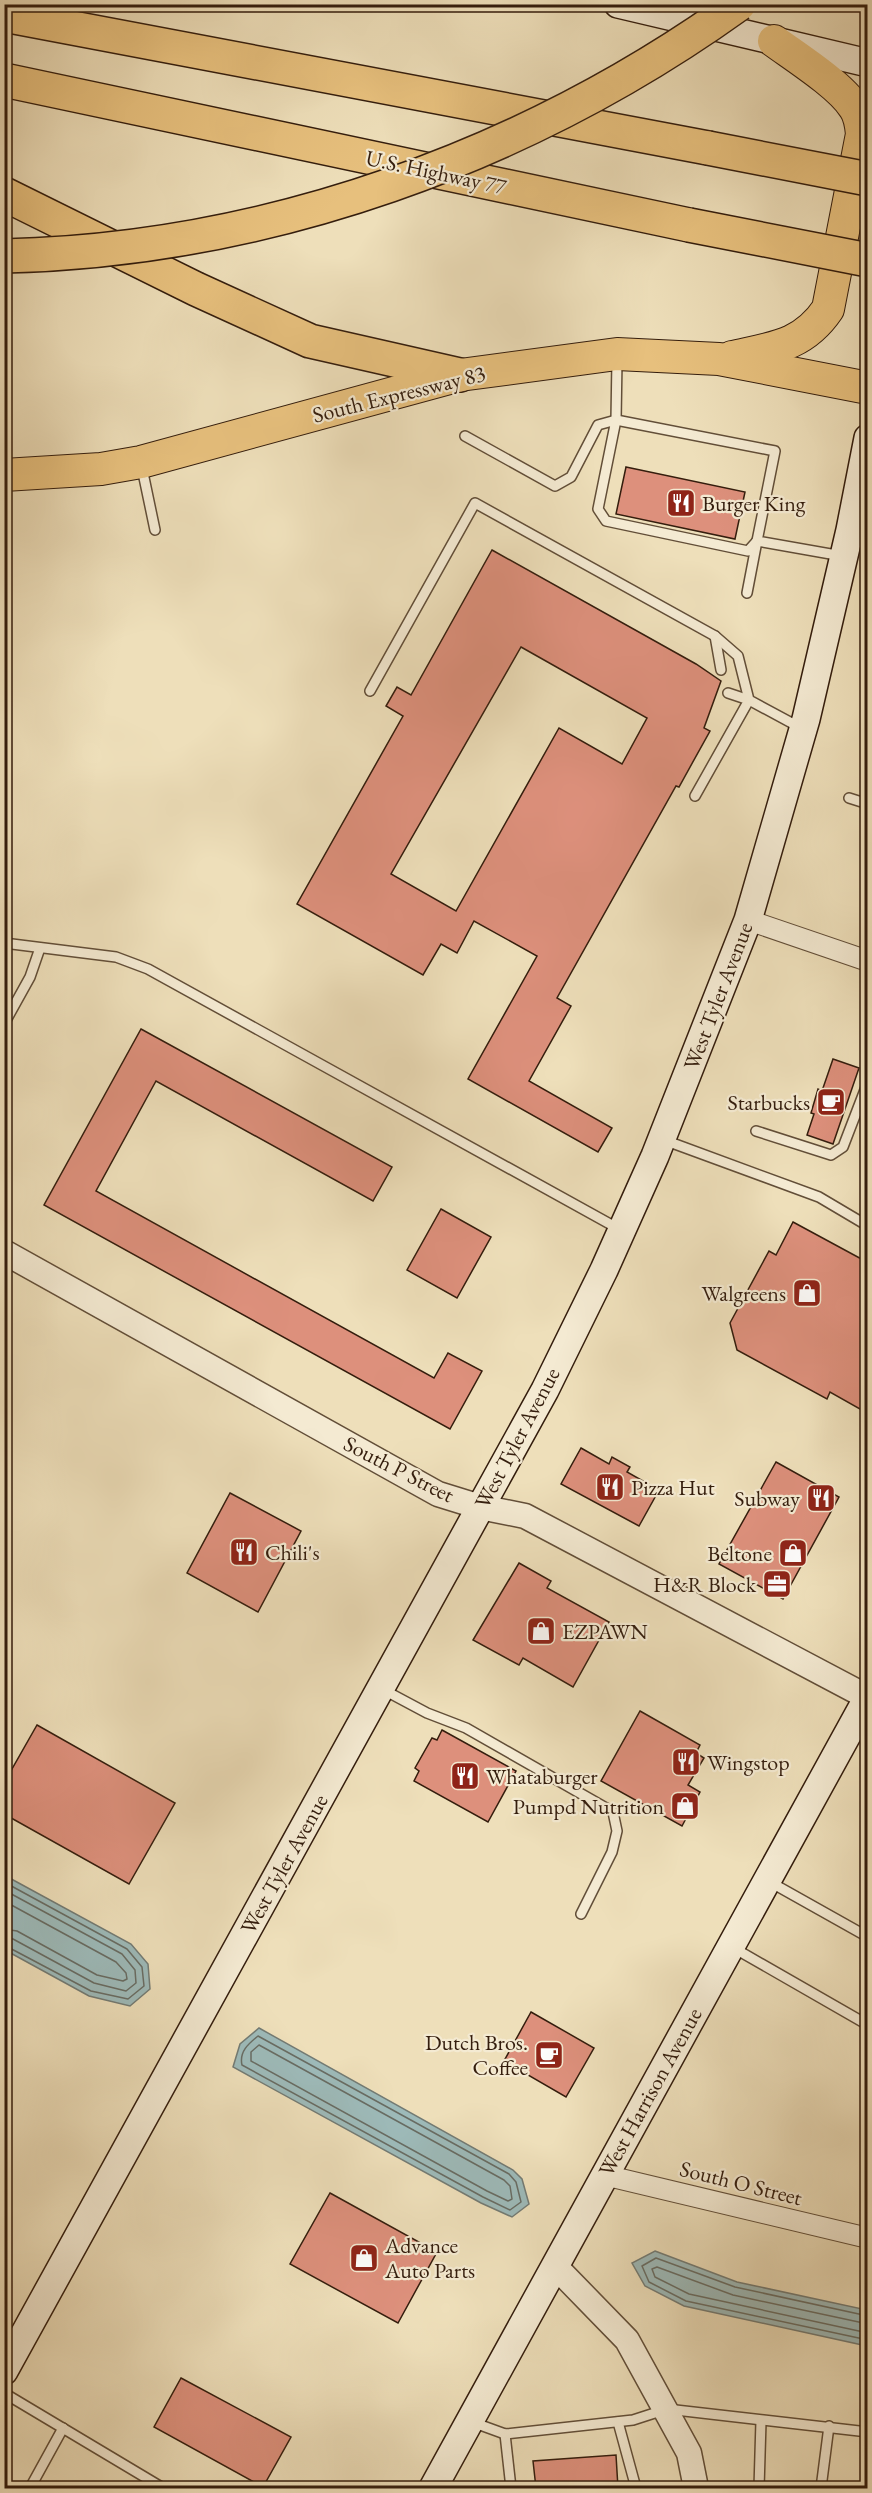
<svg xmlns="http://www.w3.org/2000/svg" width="872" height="2493" font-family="'EB Garamond',serif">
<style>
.water{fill:#9dbab9;stroke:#737b74;stroke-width:1.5}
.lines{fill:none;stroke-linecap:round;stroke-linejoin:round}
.shore{stroke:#686c63;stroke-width:1.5}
.building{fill:#dd907c;stroke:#341d0d;stroke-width:1.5;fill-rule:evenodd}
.service-casing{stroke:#624e38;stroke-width:12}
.minor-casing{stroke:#624e38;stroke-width:22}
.tertiary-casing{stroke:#624e38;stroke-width:27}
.secondary-casing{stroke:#341d0d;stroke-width:30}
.primary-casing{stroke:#341d0d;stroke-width:34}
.motorway-casing{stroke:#341d0d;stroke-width:36}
.service{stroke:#f4ead2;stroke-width:9}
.minor{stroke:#f4ead2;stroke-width:20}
.tertiary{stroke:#f4ead2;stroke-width:24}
.secondary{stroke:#f4ead2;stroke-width:27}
.primary{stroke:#e7c07d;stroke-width:32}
.motorway{stroke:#e7c07d;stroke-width:33}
.motorway-bridge-casing{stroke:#341d0d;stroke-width:36;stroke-linecap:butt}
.motorway-bridge{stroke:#e7c07d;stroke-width:33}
.labels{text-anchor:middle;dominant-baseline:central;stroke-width:4.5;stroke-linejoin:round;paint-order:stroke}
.street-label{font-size:22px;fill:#341d0d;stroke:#f4ead2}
.poi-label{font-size:22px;fill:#341d0d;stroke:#f4ead2;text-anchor:start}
</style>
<rect width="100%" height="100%" fill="#eedfba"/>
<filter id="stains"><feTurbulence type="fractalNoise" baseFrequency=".00333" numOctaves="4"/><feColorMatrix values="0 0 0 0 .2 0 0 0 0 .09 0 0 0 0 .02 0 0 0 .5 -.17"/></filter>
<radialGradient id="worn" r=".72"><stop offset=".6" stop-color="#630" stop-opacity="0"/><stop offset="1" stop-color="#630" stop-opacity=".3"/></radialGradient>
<g class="water">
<path d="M4 1875 131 1944 148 1964 150 1989 130 2006 89 1996 5 1950Z"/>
<path d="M259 2028 513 2170 522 2179 529 2204 512 2217 481 2203 233 2067 240 2044Z"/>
<path d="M655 2251 737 2282 867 2310V2346L684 2306 645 2286 632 2263Z"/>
</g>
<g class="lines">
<g class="shore">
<path d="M4 1882 127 1949 142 1967 144 1986 128 1999 91 1991 4 1945"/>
<path d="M4 1890 122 1954 135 1970 136 1983 126 1991 94 1983 13 1939 4 1938"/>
<path d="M4 1901 116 1962 126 1973 127 1979 123 1981 97 1975 17 1931 4 1929"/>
<path d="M258 2036 509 2174 516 2182 521 2202 510 2210 483 2197 242 2065C239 2052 248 2044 258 2036Z"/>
<path d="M259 2045 504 2180 510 2186 512 2199 508 2201 487 2191 251 2061V2052Z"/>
<path d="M868 2316 735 2287 656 2258 642 2266 649 2282 686 2301 868 2340"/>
<path d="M868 2324 733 2295 657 2267 652 2269 655 2277 689 2294 868 2333"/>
</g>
</g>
<g class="building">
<path d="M626 467 745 492 735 539 616 514Z"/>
<path d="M492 550 696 664 721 681 704 728 710 731 679 787 676 786 557 998 571 1006 529 1081 612 1128 598 1152 468 1079 537 956 474 921 457 953 441 944 423 975 297 904 403 716 386 706 397 687 411 695ZM521 647 647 718 622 764 559 728 456 911 391 874Z"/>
<path d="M141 1029 392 1167 373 1201 156 1081 96 1191 434 1378 448 1353 482 1371 450 1429 44 1205Z"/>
<path d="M833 1059 859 1068 833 1144 807 1135 814 1114 811 1113 818 1089 822 1091Z"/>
<path d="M441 1209 491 1237 457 1298 407 1270Z"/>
<path d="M793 1222 867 1262V1413L830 1392 827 1399 737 1350 730 1323 769 1251 776 1255Z"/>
<path d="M581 1448 609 1464 612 1457 630 1467 627 1472 659 1490 639 1526 561 1484Z"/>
<path d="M776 1462 839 1497 783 1599 719 1564Z"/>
<path d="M230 1493 301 1531 258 1612 187 1573Z"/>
<path d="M519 1563 551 1581 547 1588 609 1622 573 1687 523 1658 519 1665 473 1640Z"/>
<path d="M640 1711 700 1745 696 1753 704 1758 688 1785 700 1792 682 1826 601 1781Z"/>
<path d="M37 1725 175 1803 129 1884 4 1814V1783Z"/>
<path d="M442 1730 516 1771 488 1822 414 1781 419 1771 415 1768 432 1738 437 1740Z"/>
<path d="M531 2012 594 2048 566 2097 504 2061Z"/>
<path d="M330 2193 437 2252 398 2323 290 2264Z"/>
<path d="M181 2378 291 2437 263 2487 154 2427Z"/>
<path d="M616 2455 618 2488H536L533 2461Z"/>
</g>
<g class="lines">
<g class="service-casing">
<g id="service">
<path d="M617 360 616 420 775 451 757 541 842 556"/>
<path d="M465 436 555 486 571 477 598 425 616 420 598 509 606 521 748 551 757 541"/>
<path d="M142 468 155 530"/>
<path d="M747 593 757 541"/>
<path d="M715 636 721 670"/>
<path d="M370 691 475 503 715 636 738 656 749 700 801 728"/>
<path d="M695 796 749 700 728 693"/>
<path d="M849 798 868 804"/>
<path d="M4 943 116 957 148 969 619 1229"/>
<path d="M4 1024 30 977 40 948"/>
<path d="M756 1131 831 1155 843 1147 868 1082"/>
<path d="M664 1140 819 1197 868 1226"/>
<path d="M382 1689 427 1713 466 1728 613 1812 617 1831 612 1852 581 1914"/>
<path d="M770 1882 868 1937"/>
<path d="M732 1947 868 2025"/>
<path d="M4 2393 163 2488"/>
<path d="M472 2422 505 2434 633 2420 667 2409 868 2432"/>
<path d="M618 2422 636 2488"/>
<path d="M505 2434 511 2488"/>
<path d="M30 2488 63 2428"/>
<path d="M759 2488 761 2421"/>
<path d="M821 2488 829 2426"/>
</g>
</g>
<g class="minor-casing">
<g id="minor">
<path d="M748 920 868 961"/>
<path d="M604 2175 868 2238"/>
</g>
</g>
<g class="tertiary-casing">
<g id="tertiary">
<path d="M4 1252 438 1494 480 1507 525 1516 867 1697"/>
<path d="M555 2266 627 2340 689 2453 696 2488"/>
</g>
</g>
<g class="secondary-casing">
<g id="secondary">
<path d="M618 4 868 63"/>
<path d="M4 2371 545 1390 604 1270 655 1156 748 920 806 719 850 530 868 438"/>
<path d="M433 2488 868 1697"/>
</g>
</g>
<g class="primary-casing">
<g id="primary">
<path d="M732 357C773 348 803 346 828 309L862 134C861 124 860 115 854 107 840 85 796 57 774 41"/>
<path d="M4 475 101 469 141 462 460 375 617 354 719 359 868 388"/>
</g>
</g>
<g class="motorway-casing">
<g id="motorway">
<path d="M4 15 708 148"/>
<path d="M4 80 689 225"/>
<path d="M4 194 196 289 310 341 460 375"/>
</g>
</g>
<use href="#service" class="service"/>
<use href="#minor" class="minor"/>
<use href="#tertiary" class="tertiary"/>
<use href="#secondary" class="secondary"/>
<use href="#primary" class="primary"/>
<use href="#motorway" class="motorway"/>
<g class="motorway-bridge-casing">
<g id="motorway-bridge">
<path d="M708 148 868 179"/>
<path d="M689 225 868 260"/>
<path d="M4 256C267 250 526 157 739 4"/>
</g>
</g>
<use href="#motorway-bridge" class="motorway-bridge"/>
</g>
<defs>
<g id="restaurant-square" transform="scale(1.5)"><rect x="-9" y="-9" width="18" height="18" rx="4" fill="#8f2418" stroke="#f4ead2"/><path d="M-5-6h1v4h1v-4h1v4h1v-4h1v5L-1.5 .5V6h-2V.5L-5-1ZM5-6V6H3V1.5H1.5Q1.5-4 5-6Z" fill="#fff"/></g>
<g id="cafe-square" transform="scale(1.5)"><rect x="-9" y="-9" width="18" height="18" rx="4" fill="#8f2418" stroke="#f4ead2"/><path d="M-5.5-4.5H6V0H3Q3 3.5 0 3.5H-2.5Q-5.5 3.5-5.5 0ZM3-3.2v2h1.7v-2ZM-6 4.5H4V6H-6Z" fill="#fff"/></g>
<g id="shop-square" transform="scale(1.5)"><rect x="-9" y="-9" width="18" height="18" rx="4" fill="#8f2418" stroke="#f4ead2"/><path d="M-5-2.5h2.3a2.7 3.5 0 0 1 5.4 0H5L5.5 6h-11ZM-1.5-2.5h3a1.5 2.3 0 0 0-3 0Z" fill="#fff"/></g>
<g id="office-square" transform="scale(1.5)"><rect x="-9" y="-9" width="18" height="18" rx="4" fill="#8f2418" stroke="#f4ead2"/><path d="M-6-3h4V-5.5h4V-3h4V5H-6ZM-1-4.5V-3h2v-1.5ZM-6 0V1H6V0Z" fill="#fff"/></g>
</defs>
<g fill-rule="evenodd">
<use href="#restaurant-square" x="681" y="503"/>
<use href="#cafe-square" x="831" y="1102"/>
<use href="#shop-square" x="807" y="1293"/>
<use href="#restaurant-square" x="610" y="1487"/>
<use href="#restaurant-square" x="821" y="1498"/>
<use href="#restaurant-square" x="244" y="1552"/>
<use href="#shop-square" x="793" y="1553"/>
<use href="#office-square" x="777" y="1584"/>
<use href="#shop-square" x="541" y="1631"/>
<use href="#restaurant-square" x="686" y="1762"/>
<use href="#restaurant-square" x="465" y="1776"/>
<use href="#shop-square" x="685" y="1806"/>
<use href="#cafe-square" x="549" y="2055"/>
<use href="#shop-square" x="364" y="2258"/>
</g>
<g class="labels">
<g class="street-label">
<text transform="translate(436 172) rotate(12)">U.S. Highway 77</text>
<text transform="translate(399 394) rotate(-14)">South Expressway 83</text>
<text transform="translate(718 996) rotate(-69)">West Tyler Avenue</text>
<text transform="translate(517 1438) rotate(-62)">West Tyler Avenue</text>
<text transform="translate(399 1469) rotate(27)">South P Street</text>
<text transform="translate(284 1864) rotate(-61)">West Tyler Avenue</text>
<text transform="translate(650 2092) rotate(-61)">West Harrison Avenue</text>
<text transform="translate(741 2183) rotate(14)">South O Street</text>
</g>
<g class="poi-label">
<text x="702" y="503">Burger King</text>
<text x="810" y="1102" text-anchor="end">Starbucks</text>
<text x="786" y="1293" text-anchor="end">Walgreens</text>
<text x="631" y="1487">Pizza Hut</text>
<text x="800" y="1498" text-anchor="end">Subway</text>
<text x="265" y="1552">Chili's</text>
<text x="772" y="1553" text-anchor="end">Beltone</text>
<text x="756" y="1584" text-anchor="end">H&amp;R Block</text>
<text x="562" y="1631">EZPAWN</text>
<text x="707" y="1762">Wingstop</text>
<text x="486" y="1776">Whataburger</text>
<text x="664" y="1806" text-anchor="end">Pumpd Nutrition</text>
<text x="528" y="2042" text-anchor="end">Dutch Bros.<tspan x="528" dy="25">Coffee</tspan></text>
<text x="385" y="2245">Advance<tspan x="385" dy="25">Auto Parts</tspan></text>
</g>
</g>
<rect width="872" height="2493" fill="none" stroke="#eedfba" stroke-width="24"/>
<rect x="6" y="6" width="860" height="2481" fill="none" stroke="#341d0d" stroke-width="3"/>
<rect x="12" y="12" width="848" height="2469" fill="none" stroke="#341d0d" stroke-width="1.5"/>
<rect width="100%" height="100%" filter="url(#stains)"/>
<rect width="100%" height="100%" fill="url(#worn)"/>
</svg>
